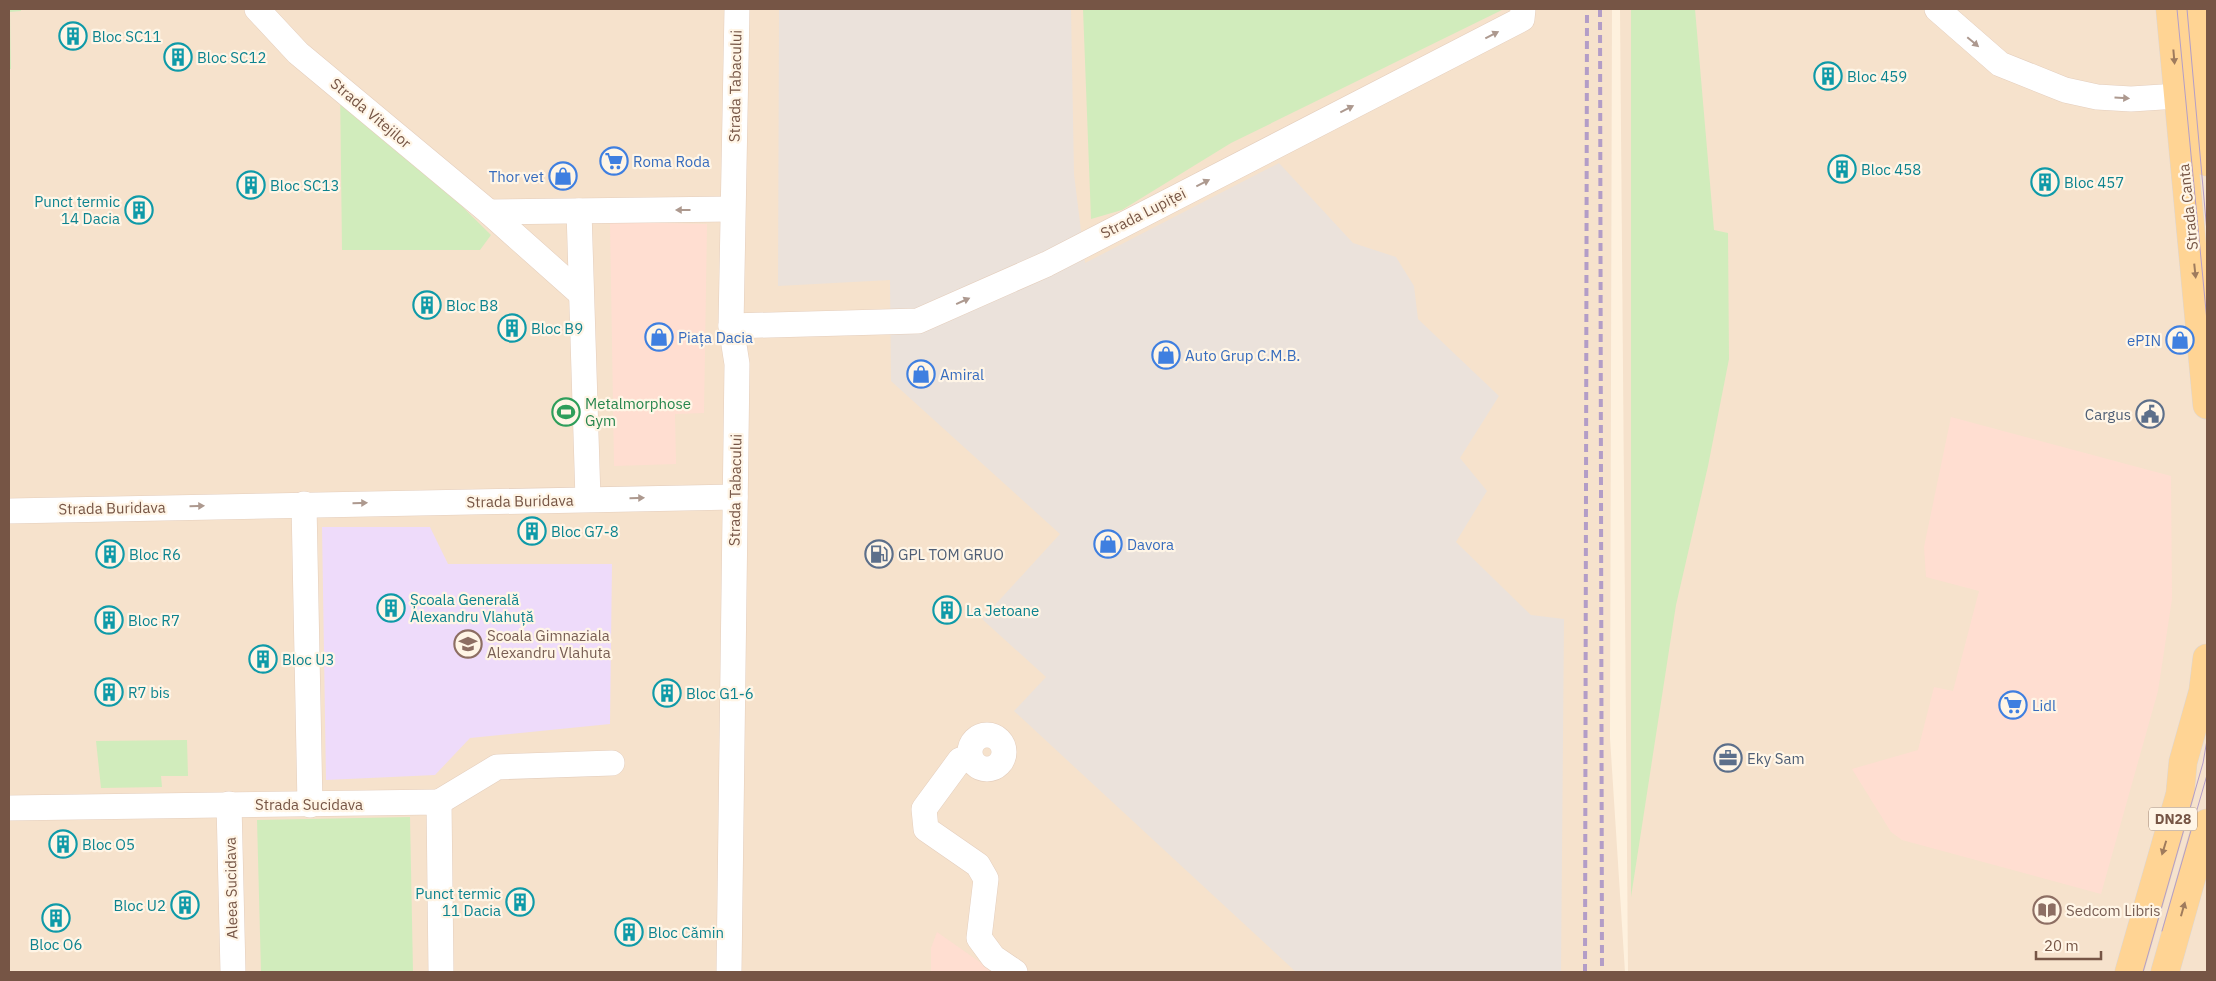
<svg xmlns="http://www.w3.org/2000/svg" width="2216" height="981" font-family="'IBM Plex Sans',sans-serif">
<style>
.residential{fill:#f6e2cc}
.commercial{fill:#ffded1}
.industrial{fill:#ebe2db}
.education{fill:#eedbfa}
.green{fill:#d1ecbc}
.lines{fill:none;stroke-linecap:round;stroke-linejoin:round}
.minor-casing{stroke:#e4cebd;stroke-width:26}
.major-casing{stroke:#ded6d2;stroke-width:29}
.minor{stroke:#fff;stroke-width:25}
.major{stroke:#ffd494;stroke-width:28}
.tram{stroke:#b39dc7;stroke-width:1}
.rail{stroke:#b39dc7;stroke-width:4;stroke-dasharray:8 5;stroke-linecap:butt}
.oneway{fill:#ad998f}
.oneway2{fill:#9f7b5d}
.labels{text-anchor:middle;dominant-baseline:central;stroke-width:4.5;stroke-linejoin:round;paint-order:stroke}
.shield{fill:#fff5e6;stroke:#9f8575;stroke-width:1}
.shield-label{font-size:14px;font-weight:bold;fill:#765545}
.culture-label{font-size:15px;fill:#0d838f;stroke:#fff5e6;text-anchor:start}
.street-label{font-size:15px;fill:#765545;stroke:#fff5e6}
.shop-label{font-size:15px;fill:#366cbe;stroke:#fff5e6;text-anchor:start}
.leisure-label{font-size:15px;fill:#27864d;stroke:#fff5e6;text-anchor:start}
.service-label{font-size:15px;fill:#4e5e75;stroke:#fff5e6;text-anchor:start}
.education-label{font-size:15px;fill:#785e54;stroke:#fff5e6;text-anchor:start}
</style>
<rect width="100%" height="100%" fill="#fef1de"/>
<g class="residential">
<path d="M9 9H1612L1610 738 1625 972H9Z"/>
<path d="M1620 9H2207V972H1628Z"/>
</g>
<g class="commercial">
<path d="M610 222 707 224 704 413 675 414 676 464 614 466Z"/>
<path d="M1951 417 2171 476 2172 599 2158 691 2101 894 1902 840 1891 832 1852 769 1918 750 1934 687 1953 691 1979 591 1926 577 1924 547Z"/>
<path d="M937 932 994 972H931V948Z"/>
</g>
<path class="industrial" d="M779 9H1071L1074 174 1085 263 1279 163 1353 243 1396 257 1414 286 1418 319 1499 396 1460 458 1487 491 1456 542 1531 615 1564 619 1561 972H1324L1322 970 1319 972H1296L1014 711 1046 677 982 619 1060 534 891 381 890 280 778 286Z"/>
<path class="education" d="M322 527H430L448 564H612L610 724 470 738 435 775 326 780Z"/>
<g class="green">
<path d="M9 9H21V11L10 12 11 69H9Z"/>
<path d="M1083 9H1504L1231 143 1122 210 1091 219Z"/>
<path d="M1631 9H1695L1714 230 1728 233 1729 359 1708 466 1676 605 1631 897Z"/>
<path d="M340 86 491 235 480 250H342Z"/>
<path d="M187 740 188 776H161L162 787 101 788 96 741Z"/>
<path d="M410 817 413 972H261L257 820Z"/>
</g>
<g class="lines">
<g class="minor-casing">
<g id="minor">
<path d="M257 9 298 53 489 212 581 294"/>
<path d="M1937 9 2000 64 2065 90 2097 97 2131 99 2178 96"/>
<path d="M579 211 588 499"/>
<path d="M489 212 732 209"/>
<path d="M731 326 918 321 1047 264 1522 19 1523 9"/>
<path d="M304 504 310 805"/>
<path d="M9 511 735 497"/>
<circle cx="987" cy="752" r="17"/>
<path d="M970 757 960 760 924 809 926 829 978 865 986 879 979 938 993 957 1015 972"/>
<path d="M439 802 497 767 612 763"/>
<path d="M229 804 233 972"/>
<path d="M9 808 439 802 441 972"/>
<path d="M729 972 737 364 731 326 737 9"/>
</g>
</g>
<g class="major-casing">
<g id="major">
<path d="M2170 9 2207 405"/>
<path d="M2194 9 2207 162"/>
<path d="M2129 972 2180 794 2183 762 2203 691 2207 658"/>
<path d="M2165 972 2207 823"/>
</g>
</g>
<use href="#minor" class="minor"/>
<use href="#major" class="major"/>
<g class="tram">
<path d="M2177 9 2207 321"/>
<path d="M2187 9 2207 232"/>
<path d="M2162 931 2207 775"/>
<path d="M2143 972 2203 763 2207 740"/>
</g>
<g class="rail">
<path d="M1600 9 1602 972"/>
<path d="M1585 972 1587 9"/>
</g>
</g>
<defs><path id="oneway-solid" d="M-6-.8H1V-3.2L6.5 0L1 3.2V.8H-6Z" transform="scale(1.25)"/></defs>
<g class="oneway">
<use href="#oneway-solid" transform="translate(1492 35) rotate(-27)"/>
<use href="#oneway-solid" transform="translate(1973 42) rotate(40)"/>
<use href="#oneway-solid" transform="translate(2122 98) rotate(3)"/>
<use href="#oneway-solid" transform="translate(1347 109) rotate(-27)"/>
<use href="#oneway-solid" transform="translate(1203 183) rotate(-27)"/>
<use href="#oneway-solid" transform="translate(683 210) rotate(180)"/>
<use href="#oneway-solid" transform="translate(963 301) rotate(-24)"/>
<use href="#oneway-solid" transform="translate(637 498) rotate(-1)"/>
<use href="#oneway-solid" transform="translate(360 503) rotate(-1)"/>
<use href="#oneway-solid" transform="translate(197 506) rotate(-1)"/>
</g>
<g class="oneway2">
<use href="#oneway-solid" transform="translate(2174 57) rotate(85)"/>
<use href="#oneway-solid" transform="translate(2195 271) rotate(84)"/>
<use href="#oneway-solid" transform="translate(2164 848) rotate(107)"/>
<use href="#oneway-solid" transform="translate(2183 909) rotate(-74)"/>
</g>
<defs>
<g id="building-ring" transform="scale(1.4375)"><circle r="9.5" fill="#fff5e6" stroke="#0f9aa8" stroke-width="1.5"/><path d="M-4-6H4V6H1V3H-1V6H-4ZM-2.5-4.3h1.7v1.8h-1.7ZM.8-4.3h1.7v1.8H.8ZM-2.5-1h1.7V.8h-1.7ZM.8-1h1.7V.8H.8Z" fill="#0f9aa8"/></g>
<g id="supermarket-ring" transform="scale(1.4375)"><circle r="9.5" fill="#fff5e6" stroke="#3f7fe0" stroke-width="1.5"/><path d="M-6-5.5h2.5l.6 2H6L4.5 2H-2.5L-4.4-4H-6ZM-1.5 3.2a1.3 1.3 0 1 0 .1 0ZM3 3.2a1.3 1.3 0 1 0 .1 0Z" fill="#3f7fe0"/></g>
<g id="shop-ring" transform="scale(1.4375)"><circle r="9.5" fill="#fff5e6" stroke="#3f7fe0" stroke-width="1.5"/><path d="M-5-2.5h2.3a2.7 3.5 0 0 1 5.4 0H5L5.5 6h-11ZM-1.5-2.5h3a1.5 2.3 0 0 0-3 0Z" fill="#3f7fe0"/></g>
<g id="stadium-ring" transform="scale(1.4375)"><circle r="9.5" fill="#fff5e6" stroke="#2e9e5b" stroke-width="1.5"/><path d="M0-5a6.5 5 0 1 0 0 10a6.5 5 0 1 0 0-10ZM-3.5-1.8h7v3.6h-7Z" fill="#2e9e5b"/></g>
<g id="civic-ring" transform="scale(1.4375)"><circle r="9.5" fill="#fff5e6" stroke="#5c6f8a" stroke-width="1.5"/><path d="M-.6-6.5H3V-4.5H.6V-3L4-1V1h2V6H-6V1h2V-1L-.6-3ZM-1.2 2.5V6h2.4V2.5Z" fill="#5c6f8a"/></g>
<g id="fuel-ring" transform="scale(1.4375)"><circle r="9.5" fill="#fff5e6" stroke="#5c6f8a" stroke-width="1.5"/><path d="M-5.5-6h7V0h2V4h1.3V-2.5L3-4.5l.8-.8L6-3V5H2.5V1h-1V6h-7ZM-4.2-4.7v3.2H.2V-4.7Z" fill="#5c6f8a"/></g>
<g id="school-ring" transform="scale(1.4375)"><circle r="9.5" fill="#fff5e6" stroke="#8d6e63" stroke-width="1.5"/><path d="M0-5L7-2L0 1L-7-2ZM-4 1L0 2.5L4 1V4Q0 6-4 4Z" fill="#8d6e63"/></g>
<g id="office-ring" transform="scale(1.4375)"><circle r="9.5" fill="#fff5e6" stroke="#5c6f8a" stroke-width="1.5"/><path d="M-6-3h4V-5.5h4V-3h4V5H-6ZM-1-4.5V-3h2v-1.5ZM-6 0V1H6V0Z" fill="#5c6f8a"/></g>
<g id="library-ring" transform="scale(1.4375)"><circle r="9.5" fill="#fff5e6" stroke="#8d6e63" stroke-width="1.5"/><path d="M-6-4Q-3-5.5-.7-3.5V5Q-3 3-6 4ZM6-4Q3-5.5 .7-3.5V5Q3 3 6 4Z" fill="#8d6e63"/></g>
</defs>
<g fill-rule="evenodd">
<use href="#building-ring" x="73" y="36"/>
<use href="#building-ring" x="178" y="57"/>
<use href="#building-ring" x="1828" y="76"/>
<use href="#supermarket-ring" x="614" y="161"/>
<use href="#building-ring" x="1842" y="169"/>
<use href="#shop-ring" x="563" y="176"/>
<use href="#building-ring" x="2045" y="182"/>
<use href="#building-ring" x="251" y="185"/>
<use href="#building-ring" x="139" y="210"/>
<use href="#building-ring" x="427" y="305"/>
<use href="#building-ring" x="512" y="328"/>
<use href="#shop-ring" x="659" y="337"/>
<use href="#shop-ring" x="2180" y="340"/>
<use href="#shop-ring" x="1166" y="355"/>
<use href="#shop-ring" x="921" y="374"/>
<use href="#stadium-ring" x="566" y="412"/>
<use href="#civic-ring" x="2150" y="414"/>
<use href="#building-ring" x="532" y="531"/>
<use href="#shop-ring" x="1108" y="544"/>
<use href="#building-ring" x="110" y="554"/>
<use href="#fuel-ring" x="879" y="554"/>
<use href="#building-ring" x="391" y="608"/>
<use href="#building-ring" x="947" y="610"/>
<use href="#building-ring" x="109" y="620"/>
<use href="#school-ring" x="468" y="644"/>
<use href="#building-ring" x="263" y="659"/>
<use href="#building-ring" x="109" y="692"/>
<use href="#building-ring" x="667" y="693"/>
<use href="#supermarket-ring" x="2013" y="705"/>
<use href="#office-ring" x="1728" y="758"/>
<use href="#building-ring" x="63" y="844"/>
<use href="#building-ring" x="520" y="902"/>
<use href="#building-ring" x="185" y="905"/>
<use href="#library-ring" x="2047" y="910"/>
<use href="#building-ring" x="56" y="918"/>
<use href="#building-ring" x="629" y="932"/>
</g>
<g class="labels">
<rect class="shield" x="2149" y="807.5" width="48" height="23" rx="4"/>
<g class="shield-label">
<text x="2173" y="819">DN28</text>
</g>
<g class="culture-label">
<text x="92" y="36">Bloc SC11</text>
<text x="197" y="57">Bloc SC12</text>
<text x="1847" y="76">Bloc 459</text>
<text x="1861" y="169">Bloc 458</text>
<text x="2064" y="182">Bloc 457</text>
<text x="270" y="185">Bloc SC13</text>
<text x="120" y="201" text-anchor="end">Punct termic<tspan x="120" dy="17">14 Dacia</tspan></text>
<text x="446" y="305">Bloc B8</text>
<text x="531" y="328">Bloc B9</text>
<text x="551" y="531">Bloc G7-8</text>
<text x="129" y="554">Bloc R6</text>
<text x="410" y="599">Școala Generală<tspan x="410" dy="17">Alexandru Vlahuță</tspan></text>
<text x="966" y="610">La Jetoane</text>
<text x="128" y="620">Bloc R7</text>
<text x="282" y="659">Bloc U3</text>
<text x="128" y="692">R7 bis</text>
<text x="686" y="693">Bloc G1-6</text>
<text x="82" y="844">Bloc O5</text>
<text x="501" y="893" text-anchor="end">Punct termic<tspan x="501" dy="17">11 Dacia</tspan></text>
<text x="166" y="905" text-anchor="end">Bloc U2</text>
<text x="648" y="932">Bloc Cămin</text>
<text x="56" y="944" text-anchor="middle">Bloc O6</text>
</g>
<g class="street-label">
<text transform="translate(735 86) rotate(-89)">Strada Tabacului</text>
<text transform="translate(371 113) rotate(40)">Strada Vitejilor</text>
<text transform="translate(2188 207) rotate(-96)">Strada Canta</text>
<text transform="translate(1143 213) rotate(-27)">Strada Lupiței</text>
<text transform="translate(735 490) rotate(-89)">Strada Tabacului</text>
<text transform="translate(520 501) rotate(-1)">Strada Buridava</text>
<text transform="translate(112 508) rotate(-1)">Strada Buridava</text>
<text x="309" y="804">Strada Sucidava</text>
<text transform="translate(231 888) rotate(-91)">Aleea Sucidava</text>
</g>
<g class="shop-label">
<text x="633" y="161">Roma Roda</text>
<text x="544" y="176" text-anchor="end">Thor vet</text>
<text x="678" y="337">Piața Dacia</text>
<text x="2161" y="340" text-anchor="end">ePIN</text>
<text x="1185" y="355">Auto Grup C.M.B.</text>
<text x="940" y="374">Amiral</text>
<text x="1127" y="544">Davora</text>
<text x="2032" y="705">Lidl</text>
</g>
<g class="leisure-label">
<text x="585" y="403">Metalmorphose<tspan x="585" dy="17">Gym</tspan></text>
</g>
<g class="service-label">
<text x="2131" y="414" text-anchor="end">Cargus</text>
<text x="898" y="554">GPL TOM GRUO</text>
<text x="1747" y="758">Eky Sam</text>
</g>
<g class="education-label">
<text x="487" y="635">Scoala Gimnaziala<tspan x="487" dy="17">Alexandru Vlahuta</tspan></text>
<text x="2066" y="910">Sedcom Libris</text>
</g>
</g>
<rect width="2216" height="981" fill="none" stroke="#765545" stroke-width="20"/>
<path d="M2036 951v8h65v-8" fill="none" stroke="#765545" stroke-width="2.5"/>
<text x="2044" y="951" font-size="15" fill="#765545" stroke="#fff5e6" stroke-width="4" paint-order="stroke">20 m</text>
</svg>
